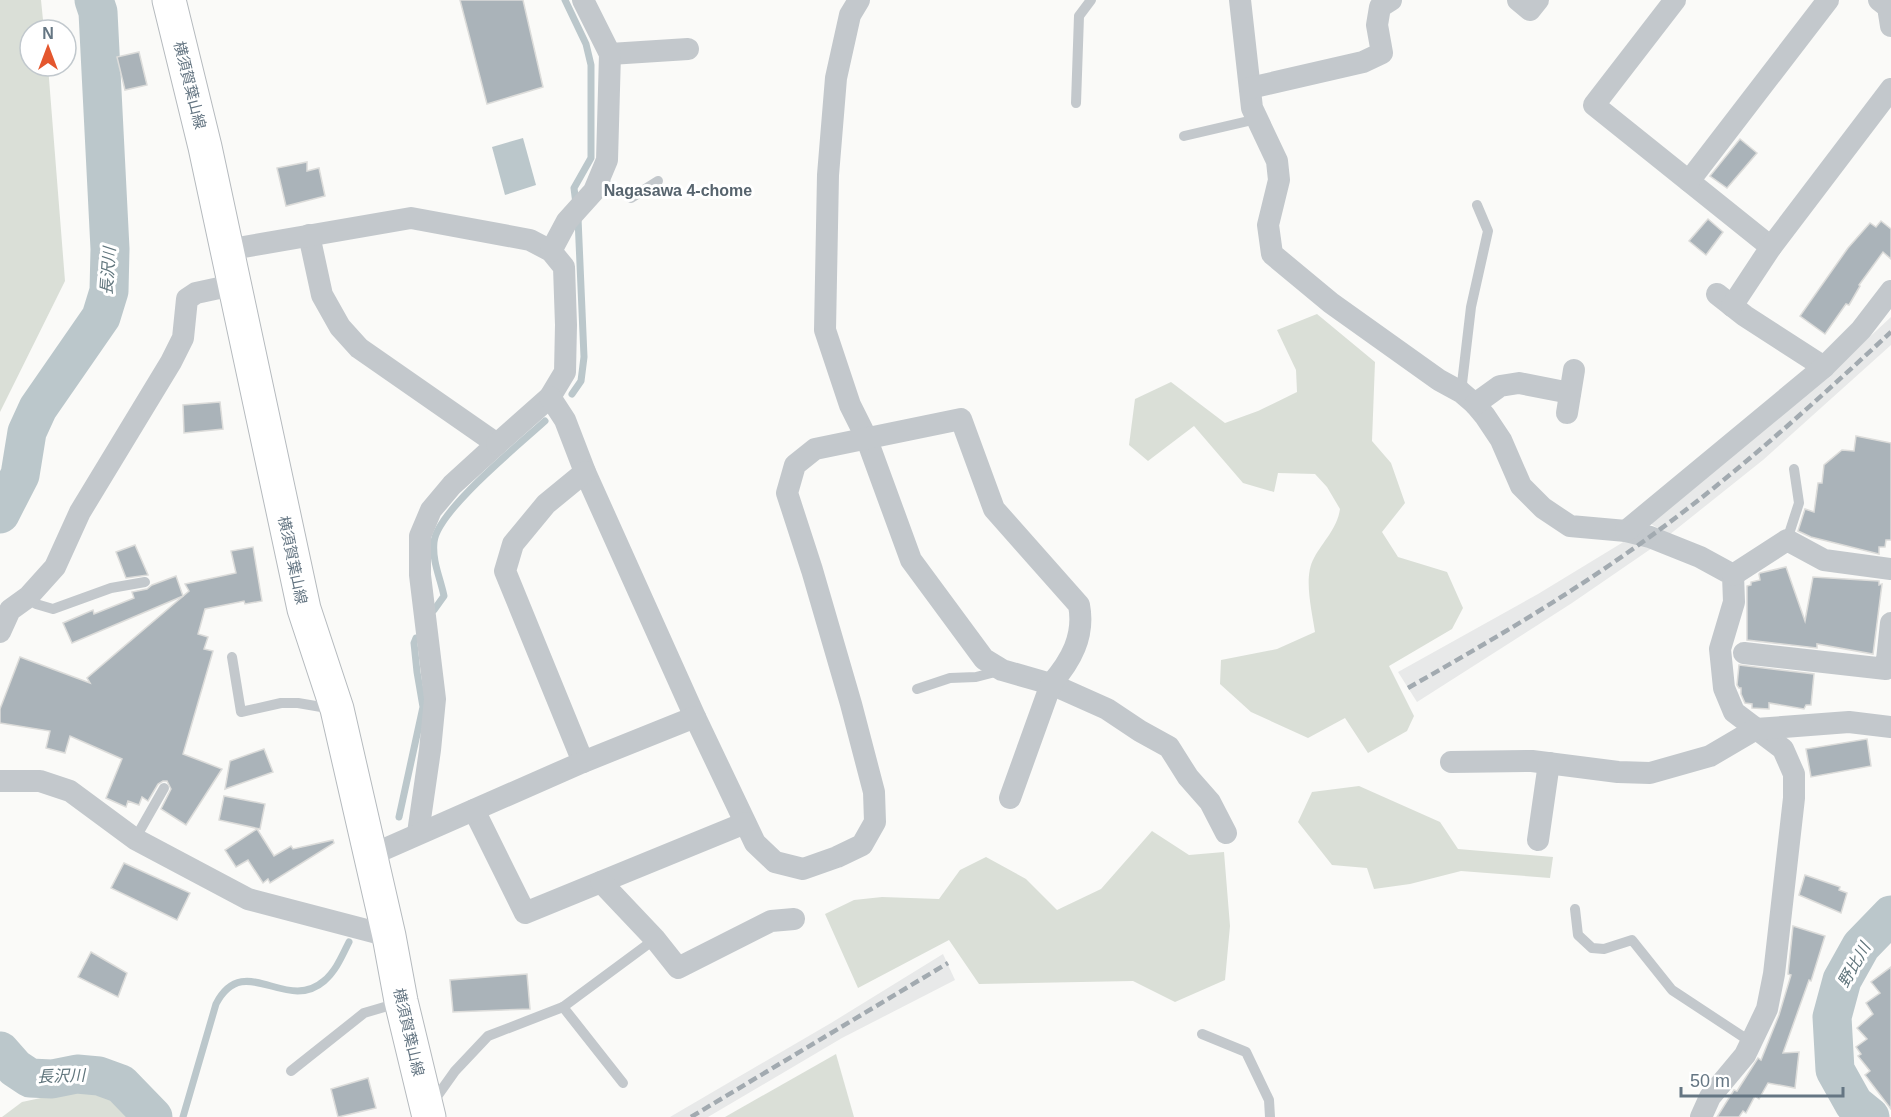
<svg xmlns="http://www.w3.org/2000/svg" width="1891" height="1117" font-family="Arial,'Noto Sans JP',sans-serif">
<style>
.built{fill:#e8e9e9}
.green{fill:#dadfd7}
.water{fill:#bbc7cb}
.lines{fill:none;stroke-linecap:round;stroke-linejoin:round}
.stream{stroke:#bbc7cb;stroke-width:7}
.river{stroke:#bbc7cb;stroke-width:39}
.building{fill:#aab3b9;stroke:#dcdcda;stroke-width:1.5}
.primary-casing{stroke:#b5babe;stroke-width:35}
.lane{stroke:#c3c8cc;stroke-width:10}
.street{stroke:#c3c8cc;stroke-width:22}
.primary{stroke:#fff;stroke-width:33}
.rail{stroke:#a2aab0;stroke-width:4.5;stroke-dasharray:9 4.5;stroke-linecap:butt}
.labels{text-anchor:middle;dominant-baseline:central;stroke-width:6;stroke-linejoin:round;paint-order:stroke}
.street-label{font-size:15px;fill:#657683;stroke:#fff}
.neighbourhood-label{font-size:16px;font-weight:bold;fill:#57646e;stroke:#fff}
.water-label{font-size:16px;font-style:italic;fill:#60757c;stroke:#fff}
</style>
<rect width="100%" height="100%" fill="#fafaf8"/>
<g class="built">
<path d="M1891 317V345L1763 460 1669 535 1651 524 1818 385Z"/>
<path d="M1630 538 1655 546 1572 603 1417 702 1398 672 1538 594Z"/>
<path d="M943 954 955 980 842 1038 708 1117H670L831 1023Z"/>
</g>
<g class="green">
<path d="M0 0H41L44 30H30V66H48L65 281 0 412Z"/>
<path d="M1317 314 1375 362 1372 441 1391 463 1405 503 1382 532 1398 557 1447 572 1463 608 1452 629 1389 666 1414 716 1407 731 1368 753 1345 718 1308 738 1251 712 1220 684 1221 660 1277 649 1315 632C1312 611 1303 577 1314 558 1323 541 1337 529 1340 509L1327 487 1315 474 1278 473 1274 492 1243 483 1194 426 1148 461 1129 445 1135 399 1171 382 1225 423 1258 411 1297 392 1296 370 1277 330Z"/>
<path d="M1359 786 1440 822 1458 849 1553 857 1550 878 1461 871 1410 884 1374 889 1367 868 1332 865 1298 822 1312 792Z"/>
<path d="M1152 831 1189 855 1224 852 1230 926 1225 980 1175 1002 1133 981 979 984 949 940 858 988 825 914 854 900 882 897 939 899 960 870 986 857 1026 879 1057 910 1101 889Z"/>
<path d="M836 1054 854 1117H725Z"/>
<path d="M78 1090 109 1092 137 1117H2L22 1102Z"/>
</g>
<path class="water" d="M523 138 536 185 505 195 492 147Z"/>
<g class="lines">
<g class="stream">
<path d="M565 0 586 44 591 65V158L574 188 576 204"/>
<path d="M572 394 581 381 584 357 578 218"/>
<path d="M434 610 444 596C440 577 432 561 434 542 437 511 520 444 545 421"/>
<path d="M399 817 423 707 417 672 414 643 416 638"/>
<path d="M183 1117 216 1004C244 950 286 1014 324 981 336 971 342 956 349 942"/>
</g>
<g class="river">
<path d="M0 514 20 475 27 432 38 408 101 317 109 291 110 249 98 12 94 0"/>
<path d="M0 1051 15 1068 30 1078 52 1079 77 1074 99 1076 121 1084 153 1117"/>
<path d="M1870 1117 1854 1104 1835 1070 1832 1017 1842 980 1861 946 1891 915"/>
</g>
</g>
<g class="building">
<path d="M460 0H523L543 87 487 104Z"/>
<path d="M139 52 147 85 125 90 117 57Z"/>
<path d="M1740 139 1757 153 1727 188 1710 176Z"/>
<path d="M307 162V171L319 168 325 196 286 206 277 168Z"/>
<path d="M1708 219 1723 232 1706 255 1689 241Z"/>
<path d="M1881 221 1891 229V259L1883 252 1859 285 1860 286 1849 305 1846 304 1825 334 1800 316 1848 248 1870 223 1876 227Z"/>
<path d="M220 402 223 429 184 433 183 405Z"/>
<path d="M1856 436 1891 443V540H1886L1885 547H1879V554L1811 537 1798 531 1805 509 1814 512 1818 483H1822L1824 465 1842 450 1854 451Z"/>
<path d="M135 545 148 575 126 578 116 552Z"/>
<path d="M253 547 262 601 245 604 244 601 205 609 198 634 208 637 204 649 213 651 183 754 222 769 186 825 161 809 171 789 167 781H163L158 784 148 801 142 797 139 805 128 801 126 807 106 798 122 759 70 736 65 753 46 748 50 731 0 723V709L20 657 90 683 87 678 189 591 185 584 236 573 231 551Z"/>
<path d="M1786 567 1805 621 1813 577 1879 581V585L1882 584 1873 654 1817 644V648L1747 640V586L1751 585V582L1760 580 1759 574 1760 573Z"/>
<path d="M176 576 183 596 72 643 63 623 93 610 94 614 134 598 132 592 147 589 152 585Z"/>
<path d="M1739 665 1814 674 1811 705H1806L1804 709 1769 703V709L1752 708V704L1745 703 1741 694V688H1739L1737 685Z"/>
<path d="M1867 739 1871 766 1811 777 1806 749Z"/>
<path d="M264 749 273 772 225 789 230 761Z"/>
<path d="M224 796 265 804 260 829 219 820Z"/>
<path d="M257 829 274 856 291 846 293 849 333 840 334 843 270 883 268 879 263 883 248 860 236 867 225 850Z"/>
<path d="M124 863 190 893 177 920 111 888Z"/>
<path d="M1805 875 1840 887 1839 890 1847 893 1841 913 1799 895Z"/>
<path d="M1793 926 1825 936 1811 981 1809 980 1783 1053 1799 1052 1795 1088 1768 1083 1759 1099 1755 1096 1746 1113 1743 1111 1739 1117H1717L1734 1090 1737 1091 1758 1058 1761 1060 1779 1015 1791 975 1788 974Z"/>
<path d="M91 952 127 973 118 997 78 977Z"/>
<path d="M1891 967V1109L1865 1075 1870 1071 1858 1056 1861 1054 1856 1047 1867 1039 1857 1028 1873 1014 1866 1003 1880 993 1871 982Z"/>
<path d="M527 974 530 1009 453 1012 450 980Z"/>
<path d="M368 1078 376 1108 338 1117 331 1089Z"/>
</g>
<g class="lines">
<g class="primary-casing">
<path id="primary" d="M169 0 205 147 304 609 337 709 389 936 401 1001 429 1117"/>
</g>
<g class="lane">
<path d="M1076 103 1079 16 1091 0"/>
<path d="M1184 136 1257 119"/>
<path d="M599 180 631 198 658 181"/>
<path d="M1461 392 1471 307 1488 231 1477 205"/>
<path d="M1787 540 1799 503 1794 469"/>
<path d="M28 597 36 604 53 609 111 588 145 582"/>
<path d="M232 657 241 712 281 703H298L333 709"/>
<path d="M917 689 950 678 976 677 999 671"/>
<path d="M135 839 164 788"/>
<path d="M1575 909 1578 935 1592 948 1604 949 1632 940 1672 990 1751 1042"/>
<path d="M563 1007 623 1083"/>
<path d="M1202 1034 1246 1052 1269 1100 1270 1117"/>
<path d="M291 1071 364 1013 398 1003"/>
<path d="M433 1102 455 1071 488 1036 563 1007 655 939"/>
</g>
<g class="street">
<path d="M859 0 850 15 836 78 828 175 825 330 850 405 866 437 911 560 984 659 1002 670 1051 684 1107 709 1140 731 1169 747 1188 777 1210 802 1226 833"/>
<path d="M1240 0 1252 108 1277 161 1279 180 1268 225 1272 254 1331 303 1439 380 1461 392 1475 404 1485 416 1501 440 1521 486 1543 508 1570 526 1626 531 1650 537 1700 557 1733 575 1734 602 1720 649 1724 688 1734 712 1783 749 1794 774V798L1774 974 1767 1009 1745 1055 1710 1097 1701 1117"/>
<path d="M1518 0 1530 10 1538 0"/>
<path d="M1675 0 1594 105 1771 247"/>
<path d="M1879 0 1888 7 1891 26"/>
<path d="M610 54 688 49"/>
<path d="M1250 88 1363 62 1382 53 1377 25 1380 7 1391 0"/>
<path d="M1689 181 1828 0"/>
<path d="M309 235 322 295 340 327 359 348 497 444 452 485 431 510 420 536V575L435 699 430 750 418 833"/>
<path d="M226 250 411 218 530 240 551 251 564 267 566 325 565 372 550 397 497 444"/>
<path d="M551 251 567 221 594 191 607 160 610 54 583 0"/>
<path d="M1717 294 1745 316 1824 367"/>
<path d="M1732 306 1771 247 1891 89"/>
<path d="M550 397 565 420 585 472 695 717 755 843 775 862 803 869 837 857 862 845 875 822 874 792 851 704 812 570 787 493 795 465 815 449 961 419 994 509 1079 605C1085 636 1071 661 1051 684L1010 798"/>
<path d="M1475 404 1500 386 1519 383 1570 393"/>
<path d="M1567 413 1574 370"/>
<path d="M1626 531 1824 367 1861 330 1891 291"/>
<path d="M1733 575 1787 540 1824 560 1891 569"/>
<path d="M0 632 10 610 28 597 55 567 80 512 171 362 183 338 187 299 196 293 233 285"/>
<path d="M1744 653 1886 669 1891 623"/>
<path d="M583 762 505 571 513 544 546 504 585 472"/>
<path d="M1451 762 1532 761 1618 772 1650 773 1710 756 1756 729 1849 722 1891 727"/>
<path d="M0 781H40L70 791 135 839 248 899 389 936"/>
<path d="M474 810 525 913 745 823"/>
<path d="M1538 840 1549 763"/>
<path d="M369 856 583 762 695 717"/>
<path d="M601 882 655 939 678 968 771 921 794 919"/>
</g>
<use href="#primary" class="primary"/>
<g class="rail">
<path d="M1408 688C1489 642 1569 595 1644 541 1732 478 1812 405 1891 332"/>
<path d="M691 1117 948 963"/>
</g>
</g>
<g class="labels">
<g class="street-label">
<text transform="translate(190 85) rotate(76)">横須賀葉山線</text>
<text transform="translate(293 560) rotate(78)">横須賀葉山線</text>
<text transform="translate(409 1032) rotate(77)">横須賀葉山線</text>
</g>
<g class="neighbourhood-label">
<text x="678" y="190">Nagasawa 4-chome</text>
</g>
<g class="water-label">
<text transform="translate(108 271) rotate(-86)">長沢川</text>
<text transform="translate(1854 965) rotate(-60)">野比川</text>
<text transform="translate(61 1076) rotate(-2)">長沢川</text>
</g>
</g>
<g transform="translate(48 48)"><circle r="28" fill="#ffffff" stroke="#c1c8cd" stroke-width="1.5"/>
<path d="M0-4.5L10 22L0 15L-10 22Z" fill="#e4572e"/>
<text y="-9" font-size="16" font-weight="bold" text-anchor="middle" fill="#657683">N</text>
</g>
<path d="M1681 1087v9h162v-9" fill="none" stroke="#657683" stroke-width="3"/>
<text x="1690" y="1087" font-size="18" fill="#657683" stroke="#ffffff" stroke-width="4.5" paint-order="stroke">50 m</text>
</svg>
